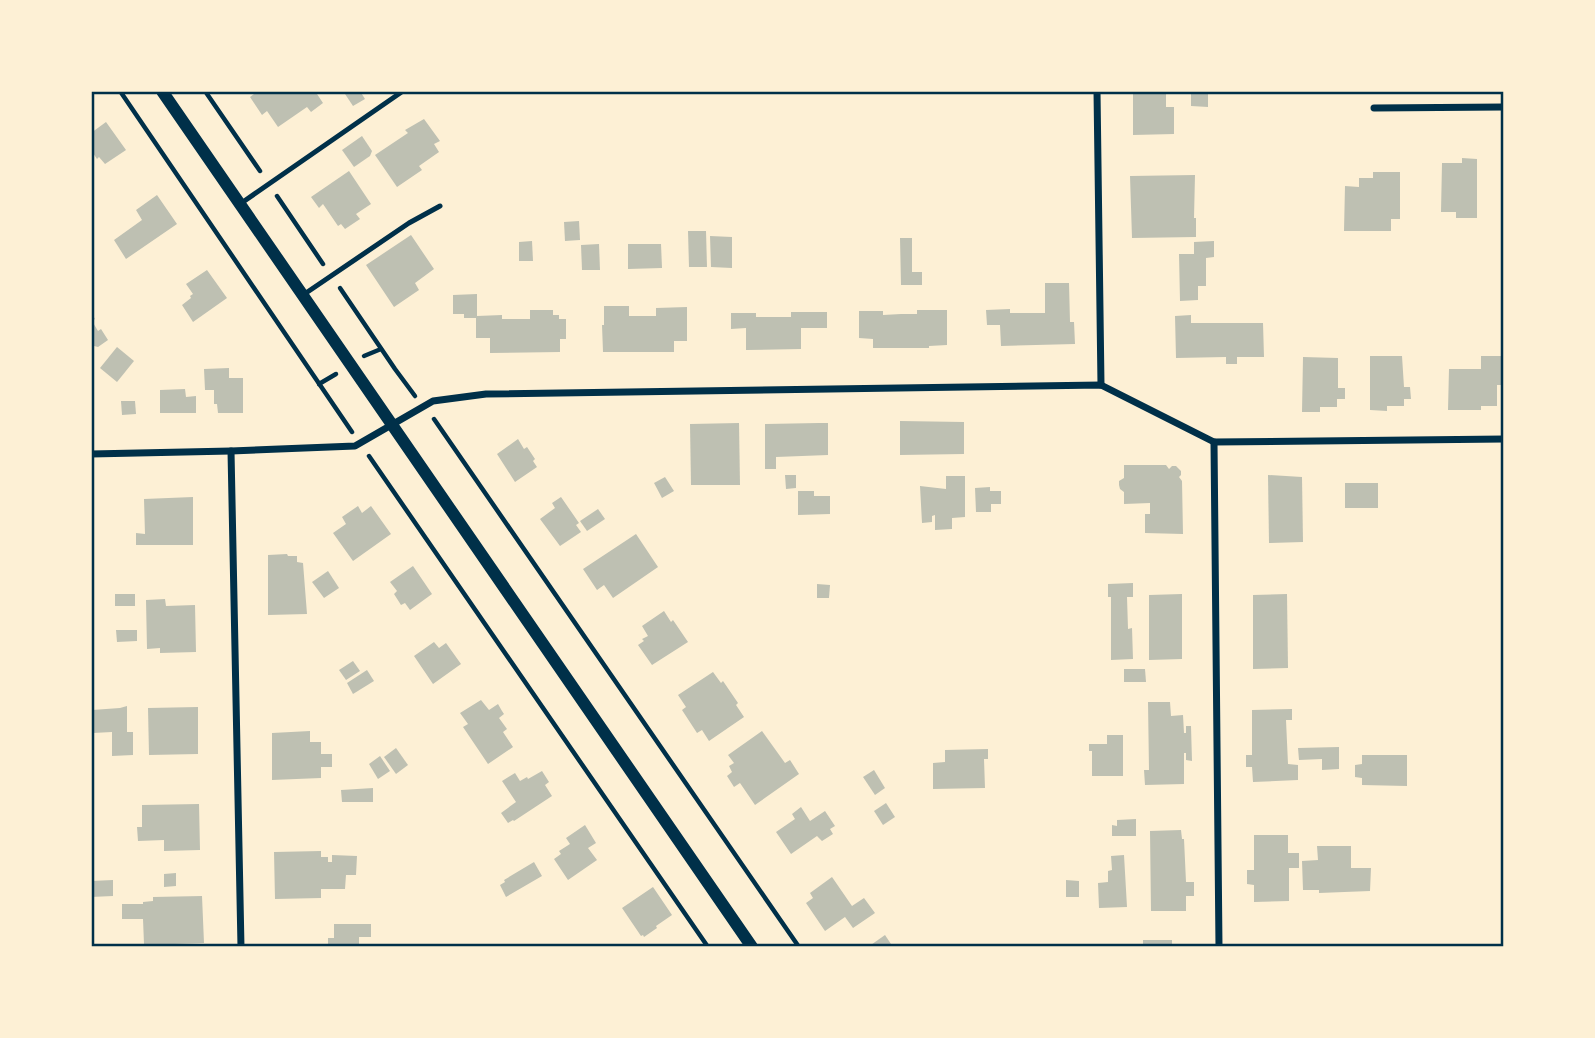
<svg xmlns="http://www.w3.org/2000/svg" width="1595" height="1038" font-family="'Fira Sans Condensed',sans-serif">
<style>
.building{fill:#bec0b2}
.lines{fill:none;stroke-linecap:round;stroke-linejoin:round}
.path{stroke:#003049;stroke-width:4.5}
.service{stroke:#003049;stroke-width:5}
.minor{stroke:#003049;stroke-width:7}
.tertiary{stroke:#003049;stroke-width:12}
.neatline{fill:none;stroke:#003049;stroke-width:2.5}
</style>
<rect width="100%" height="100%" fill="#fdf0d5"/>
<g class="building">
<path d="M258 91H315L323 103 311 112 307 107 278 127 267 111 262 115 250 97Z"/>
<path d="M343 91H360L365 99 353 106Z"/>
<path d="M1133 91H1166V107H1174V134L1133 135Z"/>
<path d="M1191 94H1208V107L1191 106Z"/>
<path d="M424 119 440 141 434 144 439 152 419 166 422 170 397 187 375 155 408 133 405 130Z"/>
<path d="M106 122 126 150 105 164 99 157 97 159 91 150V133Z"/>
<path d="M362 136 372 151 370 156 354 167 342 150Z"/>
<path d="M1462 158 1477 159V218H1456V212H1441L1442 163H1462Z"/>
<path d="M349 171 371 204 356 214 360 219 345 229 341 224 338 226 323 204 319 208 311 197Z"/>
<path d="M1373 172H1400V219H1391V231H1344L1345 186 1359 187V178H1373Z"/>
<path d="M1195 175 1194 218H1196V237L1132 238 1130 176Z"/>
<path d="M157 195 177 224 126 259 114 240 142 220 136 210Z"/>
<path d="M579 221 580 240 565 241 564 222Z"/>
<path d="M688 231H706L707 267H689Z"/>
<path d="M411 235 434 269 415 283 419 290 394 307 366 265Z"/>
<path d="M710 236 732 237V268L711 267Z"/>
<path d="M900 238H912V272H922V285H901Z"/>
<path d="M532 241 533 261H519V242Z"/>
<path d="M1214 241V257L1206 258V286H1198V300L1180 301 1179 254H1194V242Z"/>
<path d="M599 244 600 270H582L581 245Z"/>
<path d="M628 244H661L662 268 628 269Z"/>
<path d="M207 270 227 298 193 322 182 305 191 298 190 296 193 294 186 284Z"/>
<path d="M1045 283H1069L1070 322H1074L1075 344 1001 346 1000 325H987L986 310 1010 309V313H1045Z"/>
<path d="M477 294V316L502 315V319H530V310H553V315H559V319H566V339H560V352L490 353V338H476V318H464V314H453V295Z"/>
<path d="M604 306H629V316H656V308L687 307V341H674V352H603L602 325H604Z"/>
<path d="M917 310H947V345L929 346V348H873V339L859 338V311H883V315L901 314H917Z"/>
<path d="M91 312 95 319 92 321 98 331 101 329 108 340 98 347 94 346 91 348Z"/>
<path d="M791 312H827V328H801V349L746 350V328L731 329V313H756V317H791Z"/>
<path d="M1191 315V323H1263L1264 357H1237V364H1226V357L1176 358 1175 316Z"/>
<path d="M117 347 134 361 117 382 100 368Z"/>
<path d="M1370 356H1402L1404 387H1410L1411 399H1404V406H1387V411L1370 410Z"/>
<path d="M1481 356H1504V385H1497V406H1481V410H1448L1449 369H1481Z"/>
<path d="M1303 357 1338 358V388H1345V399H1337V407H1320V412H1302Z"/>
<path d="M229 368V378H243V413H218L217 404H214V390H205L204 369Z"/>
<path d="M185 389 186 397 196 396V413H160V390Z"/>
<path d="M121 401H135L136 414 122 415Z"/>
<path d="M900 421 964 422V454L900 455Z"/>
<path d="M739 423 740 485H691L690 424Z"/>
<path d="M819 423H828V455L776 457V469H765V424Z"/>
<path d="M518 439 524 449 527 447 535 459 533 461 537 467 515 482 497 454Z"/>
<path d="M1124 465H1166L1169 469 1172 466H1176L1181 471V475L1179 477 1182 481 1183 534 1145 533V514H1150V503L1124 504V492L1120 489 1119 485V481L1124 478Z"/>
<path d="M785 475H796V488L786 489Z"/>
<path d="M1268 475 1302 477 1303 542 1269 543Z"/>
<path d="M946 476H965V517L952 518V529L935 530V515L932 516V522L922 523 920 486 946 489Z"/>
<path d="M665 477 674 491 662 498 654 483Z"/>
<rect x="1345" y="483" width="33" height="25"/>
<path d="M990 487V491H1001V504H991V512H976L975 488Z"/>
<path d="M798 491H814V496H830V514L798 515Z"/>
<path d="M193 497V545H136V533L145 534 144 499Z"/>
<path d="M561 497 579 523 576 525 581 532 560 546 540 519 555 508 552 503Z"/>
<path d="M358 506 362 513 371 506 391 534 353 561 333 533 346 524 342 517Z"/>
<path d="M598 509 605 519 587 531 580 521Z"/>
<path d="M636 534 658 567 613 598 604 585 597 590 583 569Z"/>
<path d="M287 554 288 556H297V562L303 563 307 614 268 615V555Z"/>
<path d="M413 566 432 594 410 610 405 603 401 605 394 594 397 591 390 582Z"/>
<path d="M328 571 339 588 324 598 312 582Z"/>
<path d="M1133 583V597H1127L1128 629 1132 628 1133 659 1111 660V597H1108V584Z"/>
<path d="M817 584 830 585 829 598H817Z"/>
<rect x="115" y="594" width="20" height="12"/>
<path d="M1182 594V659L1149 660V595Z"/>
<path d="M1287 594 1288 668 1253 669V595Z"/>
<path d="M165 599 166 606 195 605 196 652 160 653V648L147 649 146 600Z"/>
<path d="M664 611 671 622 673 620 688 642 652 665 638 645 644 641 642 639 648 636 642 626Z"/>
<path d="M116 630H137V641L117 642Z"/>
<path d="M434 642 439 648 446 643 461 664 433 684 414 656Z"/>
<path d="M353 661 360 671 346 680 339 670Z"/>
<path d="M1124 669H1145L1146 682H1124Z"/>
<path d="M367 670 374 681 353 694 347 683Z"/>
<path d="M713 672 721 683 723 681 738 703 736 705 744 717 709 741 702 730 697 733 682 710 686 707 678 695Z"/>
<path d="M481 700 489 710 498 704 502 711 504 714 499 718 507 729 503 732 513 747 488 764 463 727 468 724 460 713Z"/>
<path d="M1148 702H1170L1171 716 1183 715 1184 733H1186V726H1191L1192 761 1186 760V753H1184V784L1145 785 1144 770H1149Z"/>
<path d="M127 706V732H133V755L112 756V732L93 733 92 710 120 708Z"/>
<path d="M198 707V754L149 755 148 708Z"/>
<path d="M1292 709V720H1286L1288 764 1298 765V780L1253 782 1252 767H1246V755H1252V710Z"/>
<path d="M310 731V742H321V754H332V767H321V778L272 780V733Z"/>
<path d="M762 731 785 763 790 760 799 774 755 805 740 783 734 787 727 776 732 772 729 766 734 763 728 755Z"/>
<path d="M1107 735H1123V776H1092V751H1089V744H1107Z"/>
<path d="M1339 747V769L1322 770V759L1299 760 1298 748Z"/>
<path d="M396 748 408 765 396 774 384 757Z"/>
<path d="M988 749V759H984L985 788 933 789V763L945 762V750Z"/>
<path d="M1362 755H1407V786L1362 785V778L1355 777V765L1362 764Z"/>
<path d="M380 756 390 771 378 779 369 764Z"/>
<path d="M874 770 885 788 875 795 863 777Z"/>
<path d="M542 771 549 782 545 785 552 796 514 821 513 820 508 823 501 813 516 802 502 781 515 773 520 781 527 777 528 779Z"/>
<path d="M373 788V802H342L341 790Z"/>
<path d="M886 803 895 817 883 825 874 811Z"/>
<path d="M199 804 200 850 164 851V840L138 841 137 827H142V805Z"/>
<path d="M801 807 810 821 825 811 835 826 830 829 833 834 822 841 817 836 791 854 776 832 795 819 792 814Z"/>
<path d="M1136 819V836H1112V825L1117 826V820Z"/>
<path d="M585 825 596 843 588 848 597 860 568 880 554 859 561 854 559 851 570 844 566 838Z"/>
<path d="M1181 830 1182 839H1184L1186 882H1194V896H1186V911H1151L1150 831Z"/>
<path d="M1254 835H1288V853H1299V868H1289V901L1254 902V885L1247 884V870H1254Z"/>
<path d="M1317 846H1351V868H1371L1370 891 1319 893V890H1303L1302 861 1318 860Z"/>
<path d="M321 851V857H328V862H332V855L357 856 356 875H346L345 889H321V898L275 899 274 852Z"/>
<path d="M1124 855 1127 907 1099 908 1098 883 1108 882V871L1112 870 1111 856Z"/>
<path d="M534 862 542 876 506 897 500 885 505 882 504 880Z"/>
<path d="M176 873V886L164 887V874Z"/>
<path d="M832 877 852 906 864 898 875 913 853 928 845 917 825 931 806 903 813 898 810 893Z"/>
<path d="M113 880V896L91 897V881Z"/>
<path d="M1066 880 1079 881V897H1066Z"/>
<path d="M653 887 672 915 656 926 657 928 644 937 643 935 641 936 622 908Z"/>
<path d="M202 896 204 943 175 944V947H169V944H144L143 919H122V904H143V902L153 901V897Z"/>
<path d="M334 924H371V937H359V947H328V938H334Z"/>
<path d="M885 935 893 947H868Z"/>
<rect x="1143" y="940" width="29" height="7"/>
</g>
<g class="lines">
<g class="path">
<path d="M120 91 352 432"/>
<path d="M205 91 260 171"/>
<path d="M277 196 323 264"/>
<path d="M340 288 395 369 415 396"/>
<path d="M364 356 381 349"/>
<path d="M319 384 336 374"/>
<path d="M434 419 799 947"/>
<path d="M369 456 708 947"/>
</g>
<g class="service">
<path d="M240 204 403 91"/>
<path d="M303 295 409 223 440 206"/>
</g>
<g class="minor">
<path d="M1097 91 1101 385"/>
<path d="M1374 108 1504 107"/>
<path d="M1214 442 1219 947"/>
<path d="M231 451 241 947"/>
<path d="M91 454 231 451 355 446 433 401 486 394 1101 385 1214 442 1504 439"/>
</g>
<path class="tertiary" d="M162 91 752 947"/>
</g>
<rect width="1595" height="1038" fill="none" stroke="#fdf0d5" stroke-width="186"/>
<rect x="93" y="93" width="1409" height="852" class="neatline"/>
</svg>
